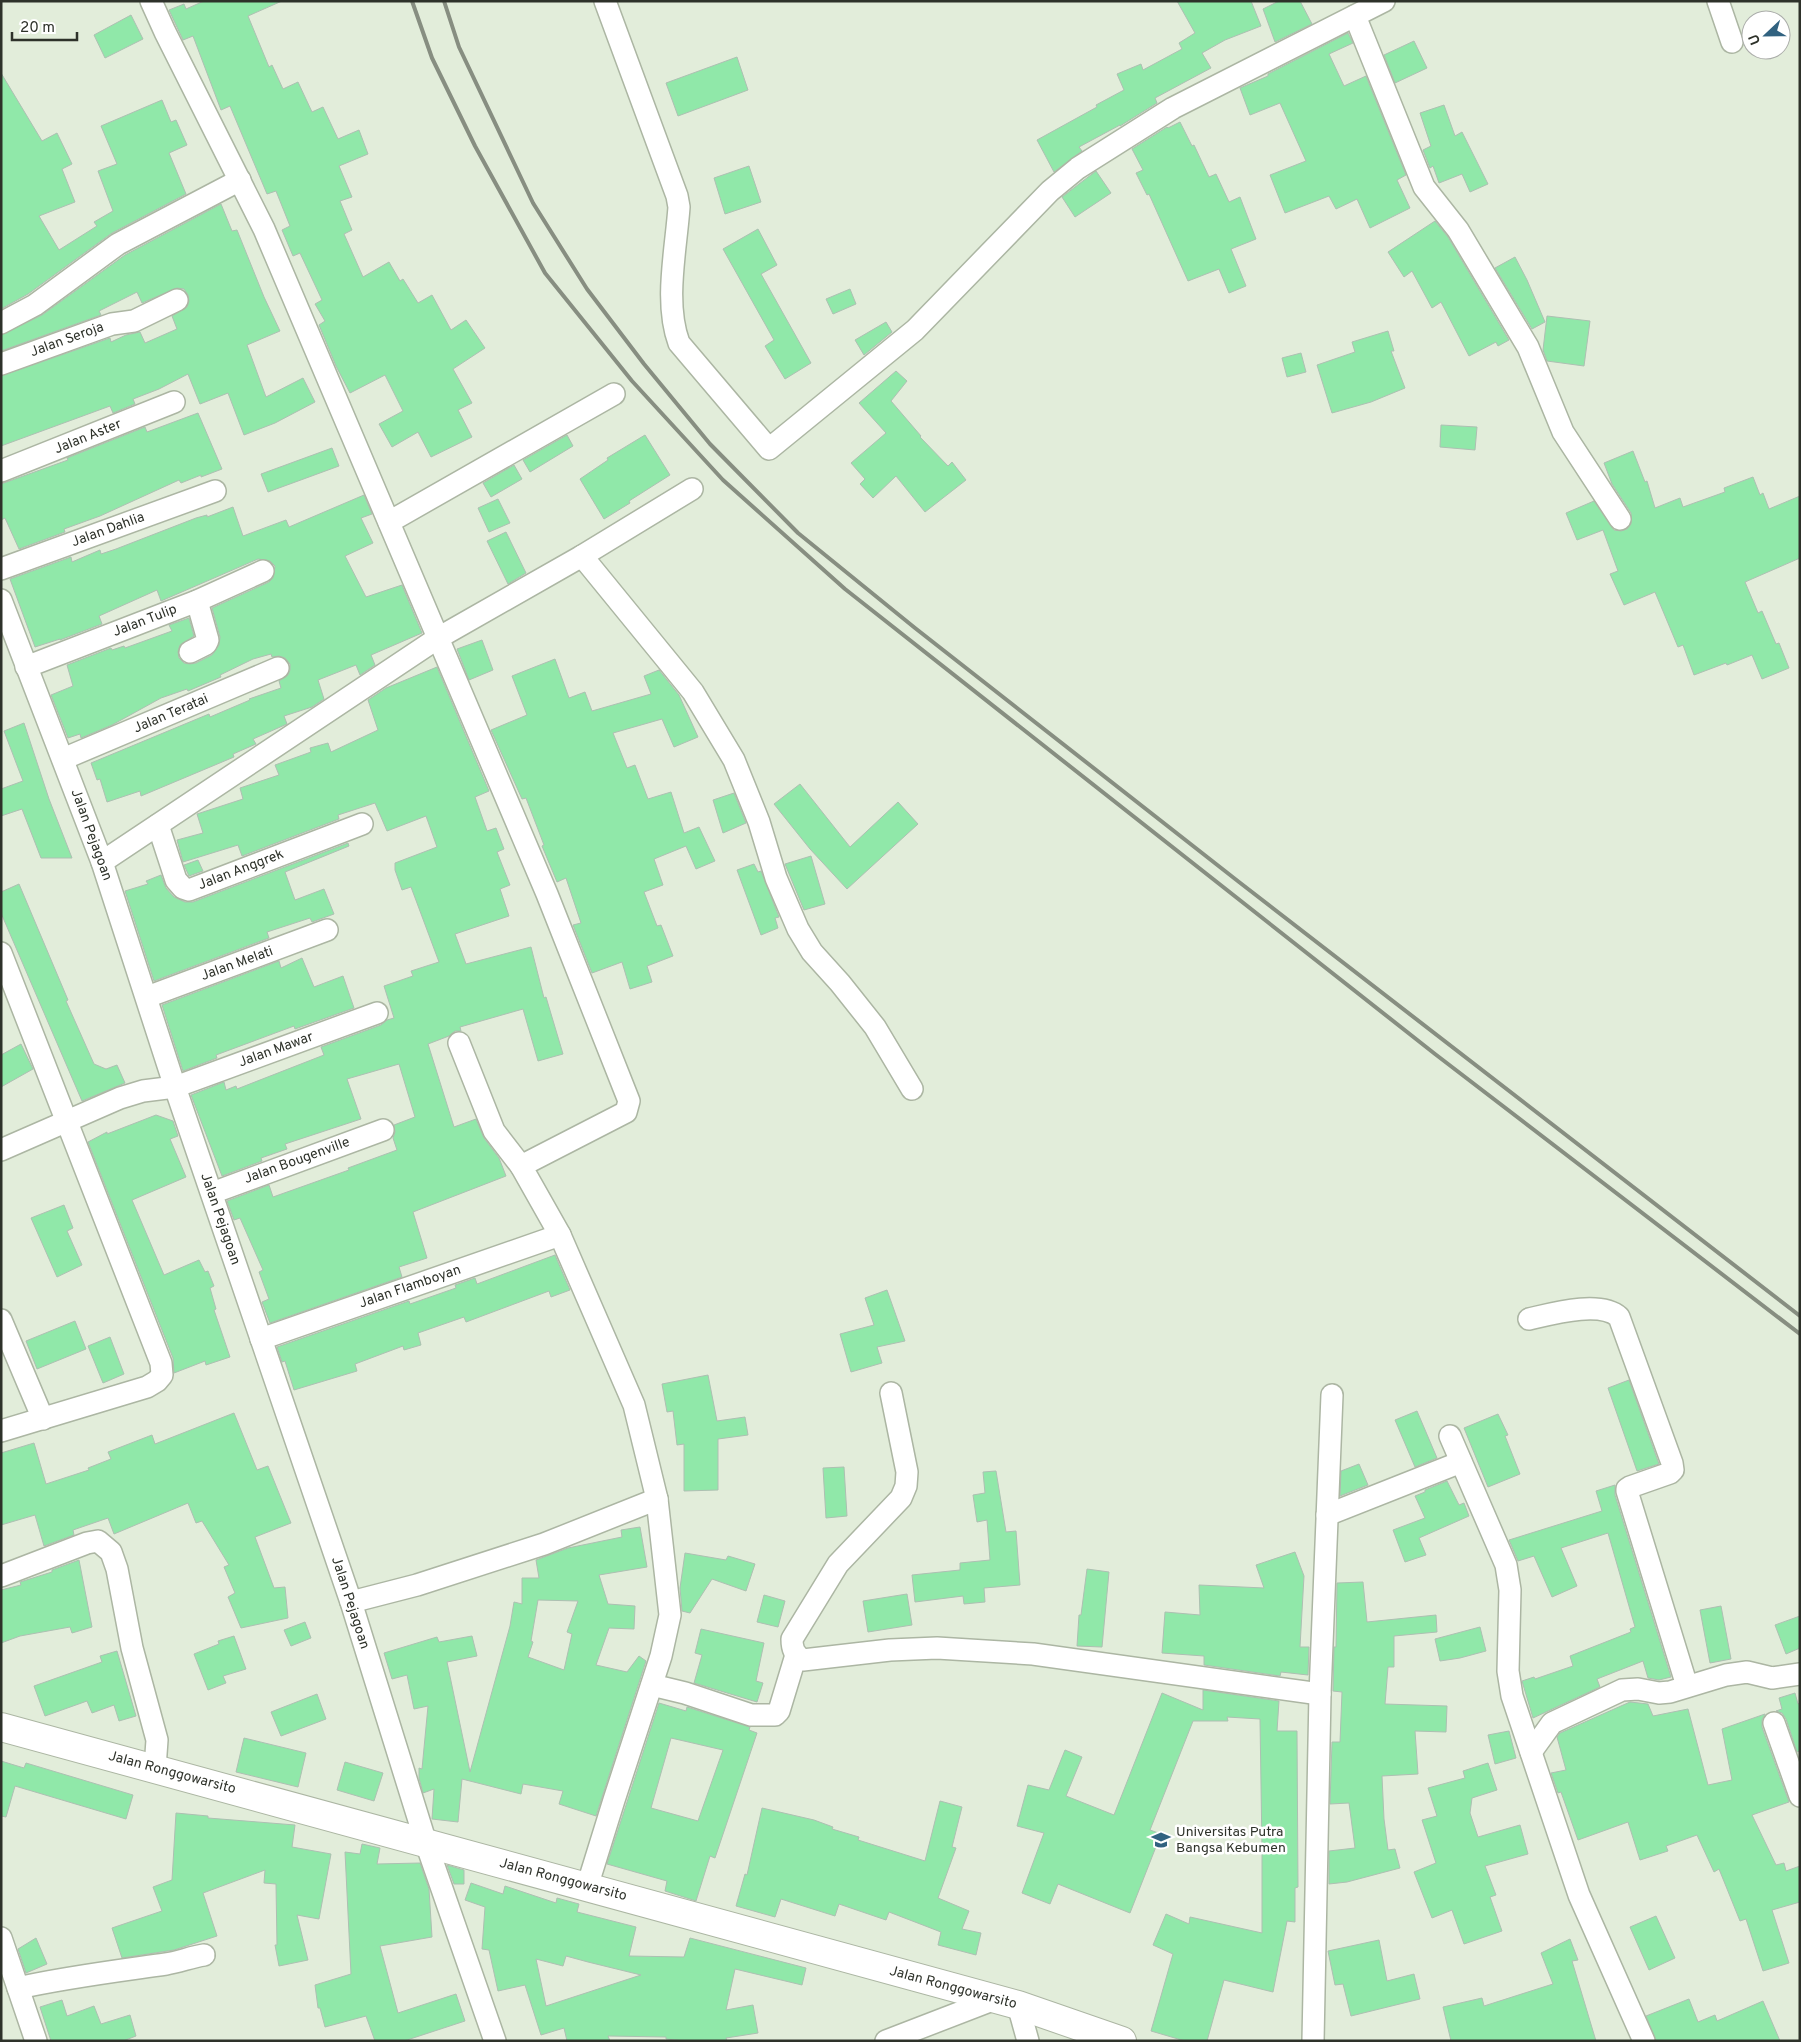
<svg xmlns="http://www.w3.org/2000/svg" width="1801" height="2042" font-family="Overpass,sans-serif">
<style>
.building{fill:#90e8a9;stroke:#adc0b2;fill-rule:evenodd}
.lines{fill:none;stroke-linecap:round;stroke-linejoin:round}
.street-casing{stroke:#acb6a3;stroke-width:24}
.secondary-casing{stroke:#acb6a3;stroke-width:30}
.street{stroke:#fff;stroke-width:21}
.secondary{stroke:#fff;stroke-width:28}
.rail{stroke:#878e81;stroke-width:4}
.labels{text-anchor:middle;dominant-baseline:central;stroke-width:5;stroke-linejoin:round;paint-order:stroke}
.street-label{font-size:14px;fill:#2e322a;stroke:#fff}
.poi-label{font-size:14px;fill:#2e322a;stroke:#fff;text-anchor:start}
</style>
<rect width="100%" height="100%" fill="#e2edda"/>
<g class="building">
<path d="M204 1H282L248 16 269 67 272 65 283 89 298 82 312 112 323 107 338 139 359 130 368 154 339 166 352 197 340 201 352 230 344 234 363 277 389 262 400 281 403 279 418 303 432 295 451 330 466 320 485 348 453 369 472 403 458 410 472 437 431 457 418 432 392 447 379 424 403 411 385 375 350 393 336 366 319 325 325 321 315 304 322 300 300 253 293 256 282 230 290 226 276 191 267 194 230 106 221 110 193 36 183 40 169 10 184 4 186 9Z"/>
<path d="M1177 1H1251L1261 26 1225 40 1202 53 1211 68 1155 98 1157 103 1120 126V125L1079 147 1082 151 1054 172 1037 140 1097 107 1096 105 1124 90 1117 74 1141 64 1143 70 1182 49 1179 43 1195 33Z"/>
<path d="M1279 1H1300L1312 24 1275 42 1263 9Z"/>
<path d="M131 15 143 39 105 58 94 35Z"/>
<path d="M1348 33 1353 43 1329 54 1344 86 1366 76 1406 175 1397 180 1410 208 1370 228 1357 199 1336 209 1329 196 1285 213 1270 175 1306 161 1280 103 1250 115 1240 88 1268 76V74Z"/>
<path d="M1414 41 1427 68 1395 83 1384 55Z"/>
<path d="M737 57 748 90 678 116 666 83Z"/>
<path d="M1 73 42 141 57 133 72 164 62 169 75 202 39 216 59 250 97 226 94 222 113 211 98 171 117 164 101 126 162 100 171 122 176 120 187 145 169 153 186 194 112 233 28 294 1 309Z"/>
<path d="M1444 105 1455 136 1462 132 1488 184 1470 192 1462 174 1439 183 1433 166 1430 168 1423 150 1431 146 1420 113Z"/>
<path d="M1180 122 1192 146 1194 145 1209 177 1216 174 1229 202 1240 197 1256 239 1231 249 1246 286 1229 293 1219 269 1188 281 1149 194 1147 195 1136 173 1143 170 1132 149 1167 127 1168 128Z"/>
<path d="M749 166 761 202 725 214 714 178Z"/>
<path d="M1096 171 1111 193 1075 217 1062 197Z"/>
<path d="M221 204 232 231 237 230 264 297 280 331 247 345 266 397 303 378 315 402 275 423 244 435 228 393 200 404 188 374 159 389 133 399 135 404 113 413 110 406 1 446V376L110 338 111 342 126 335 140 332 145 343 177 329 172 316 187 307 189 301 188 295 184 289 177 288 142 303 137 292 99 311 101 315 1 351V335L42 315 125 255Z"/>
<path d="M1435 221 1448 237 1509 340 1498 346 1496 342 1469 356 1441 302 1432 308 1412 271 1404 277 1388 252Z"/>
<path d="M758 229 777 265 761 274 811 363 785 379 765 346 774 340 723 249Z"/>
<path d="M1515 257 1527 280 1545 322 1532 329 1495 268Z"/>
<path d="M850 289 856 304 833 314 826 299Z"/>
<path d="M1547 316 1590 321 1584 366 1547 361 1543 350Z"/>
<path d="M886 322 892 332 864 355 855 340Z"/>
<path d="M1388 331 1394 351H1391L1405 388 1371 402 1332 413 1317 365 1355 352 1352 342Z"/>
<path d="M1301 353 1306 372 1287 377 1282 358Z"/>
<path d="M896 371 907 381 891 401 921 436 920 437 948 466 952 462 966 480 925 512 896 476 873 498 860 484 865 479 851 463 886 433 859 403Z"/>
<path d="M198 413 222 469 201 477V475L181 483 179 480 100 516 64 529 65 532 19 549 5 518 1 520V484L68 460 67 458 145 427 147 432Z"/>
<path d="M1441 425 1477 427 1475 450 1440 447Z"/>
<path d="M567 435 573 446 530 472 523 460Z"/>
<path d="M645 435 670 475 629 501 630 503 604 519 580 479 608 460 607 458Z"/>
<path d="M332 448 339 466 268 492 261 474Z"/>
<path d="M1633 451 1645 482 1647 481 1655 508 1680 498 1683 507 1725 492 1724 488 1753 477 1760 495 1763 493 1769 509 1800 496V558L1745 582 1758 613 1762 611 1776 644 1779 643 1789 668 1762 679 1752 655 1727 665 1726 663 1694 675 1683 645 1678 647 1655 592 1624 605 1610 574 1618 571 1603 530 1577 540 1566 513 1594 501 1614 530 1621 531 1627 529 1631 524V513L1612 484 1604 463Z"/>
<path d="M514 465 522 479 491 497 483 483Z"/>
<path d="M364 495 372 514 361 518 373 543 345 556 366 597 402 585 422 633 371 655 375 665 360 675 356 665 318 680 324 699 312 707 284 716 287 724 253 739 256 744 233 754 234 757 141 796 140 791 107 802 100 779 97 780 91 763 209 714 210 717 250 700 249 699 281 688 279 681 288 675 290 670V664L285 658 279 656 272 657 271 654 253 659 220 675 221 677 188 691 187 689 161 698 112 725 81 738 80 734 68 738 51 695 73 686 67 665 111 648 112 650 124 646 125 648 172 631 169 625 189 618 194 636 180 645 178 652 179 658 184 663 190 664 196 663 212 655 219 645 220 637 212 608 269 582 273 578 275 566 270 561 258 559 161 601 157 590 99 616 102 624 60 640V639L35 647 10 579 71 557 72 562 100 550 101 554 116 549 196 518 207 515V517L233 507 243 536 286 520 289 527Z"/>
<path d="M498 499 510 523 489 532 478 508Z"/>
<path d="M506 532 526 573 508 584 487 541Z"/>
<path d="M482 640 493 670 469 680 457 649Z"/>
<path d="M555 659 569 698 585 692 592 711 651 694 644 676 659 670 679 695 698 737 674 747 662 719 613 733 627 768 635 765 648 799 671 792 684 833 699 827 715 861 696 869 686 846 654 859 663 885 644 892 657 926 661 925 673 956 647 966 652 982 630 989 622 962 592 973 573 925 581 923 566 878 557 882 542 846 544 845 526 798 522 799 491 730 527 715 512 676Z"/>
<path d="M437 667 489 791 475 797 487 831 496 828 504 849 497 852 510 885 500 889 509 916 455 934 466 964 531 947 544 998 546 997 563 1054 538 1061 523 1009 460 1027 461 1031H455L449 1036 428 1044 454 1127 476 1119 484 1138 499 1158 506 1176 413 1212 427 1258 399 1267 402 1277 270 1323 262 1302 269 1299 259 1272 263 1270 240 1218 234 1220 227 1201 269 1185 273 1197 349 1170 348 1168 397 1150 393 1138 395 1132 394 1125 415 1117 399 1064 347 1079 361 1119 285 1144 287 1149 261 1158 262 1161 222 1176 191 1095 224 1082 226 1090 236 1086 237 1089 324 1055 321 1047 381 1025 387 1020 394 1018 384 986 413 976 411 971 439 962 411 887 402 890 395 870V863L437 847 426 816 387 831 375 803 338 815 339 819 242 856 238 845 183 862 177 840 203 833 197 814 243 799 240 788 279 775 275 765 311 752 310 748 328 743 331 752 378 730 368 700 386 688Z"/>
<path d="M24 723 49 799 72 858H41L22 809 1 816V789L23 781 4 731Z"/>
<path d="M800 784 850 847 898 802 918 824 847 889 810 849 774 804Z"/>
<path d="M734 793 746 823 723 833 713 800Z"/>
<path d="M348 843 349 846 285 872 295 900 324 889 334 914 312 922 310 918 267 932 269 938 154 981 125 891 148 884 146 881 161 875 166 888 174 897 185 902H193Z"/>
<path d="M811 856 825 904 804 910 785 864Z"/>
<path d="M198 860 203 871 189 876 184 865Z"/>
<path d="M754 864 758 872 761 871 779 917 775 918 778 928 761 935 737 870Z"/>
<path d="M19 884 68 1000 66 1001 94 1064 106 1069 117 1065 125 1083 82 1101 1 913V892Z"/>
<path d="M302 958 314 987 343 976 354 1008 295 1029 294 1026 216 1055 217 1058 183 1071 162 1005 279 961 281 968Z"/>
<path d="M21 1044 33 1069 1 1087V1055Z"/>
<path d="M156 1115 173 1121 178 1136 170 1139 186 1177 132 1200 164 1275 199 1260 205 1272 208 1271 214 1286 210 1288 216 1309 214 1310 230 1357 206 1365 205 1361 174 1373 173 1358 88 1142 107 1132V1134Z"/>
<path d="M64 1205 73 1228 67 1231 82 1265 57 1277 31 1218Z"/>
<path d="M555 1255 570 1290 551 1297 549 1291 466 1322 464 1317 418 1333 421 1345 404 1350 403 1346 355 1364 357 1371 294 1390 285 1361 282 1362 277 1347 409 1301 410 1304 456 1288 455 1285 475 1278 477 1284Z"/>
<path d="M887 1290 905 1341 877 1347 882 1363 851 1372 840 1334 874 1325 865 1298Z"/>
<path d="M75 1321 86 1349 37 1369 26 1341Z"/>
<path d="M110 1337 124 1374 103 1383 88 1346Z"/>
<path d="M708 1375 717 1421 745 1417 748 1435 718 1439V1490L684 1491V1444L677 1445 673 1411 667 1412 662 1384Z"/>
<path d="M1629 1380 1659 1464 1637 1471 1608 1388Z"/>
<path d="M1417 1411 1437 1458 1415 1467 1395 1420Z"/>
<path d="M234 1413 257 1470 268 1466 291 1523 255 1537 274 1588 285 1587 288 1618 241 1628 228 1597 235 1593 224 1567 229 1565 202 1521 196 1523 188 1503 114 1534 108 1518 73 1530 74 1535 44 1546 35 1515 1 1525V1453L34 1443 46 1484 89 1470 88 1468 111 1459 108 1452 152 1435 155 1444Z"/>
<path d="M1498 1414 1508 1435 1505 1436 1520 1474 1488 1487 1464 1428Z"/>
<path d="M1359 1464 1368 1485 1340 1496 1341 1471Z"/>
<path d="M844 1467 847 1516 826 1518 823 1468Z"/>
<path d="M996 1471 1006 1532 1016 1531 1020 1585 984 1588 985 1602 964 1604 963 1596 915 1602 912 1575 960 1570V1563L990 1560 987 1520 977 1522 973 1495 985 1493 983 1472Z"/>
<path d="M1447 1481 1459 1505 1464 1503 1469 1516 1419 1538 1426 1555 1405 1562 1393 1530 1425 1518 1415 1496 1425 1492V1490Z"/>
<path d="M1615 1485V1495L1671 1677 1659 1680 1648 1678 1643 1661 1597 1679 1600 1687 1533 1718 1522 1681 1534 1677 1535 1679 1573 1666 1570 1656 1631 1632 1630 1629 1635 1627 1608 1533 1561 1548 1577 1586 1552 1597 1534 1556 1518 1561 1509 1540 1602 1511 1596 1491Z"/>
<path d="M640 1527 647 1567 599 1575 608 1604 635 1606 634 1629 609 1628 596 1665 627 1672 639 1656 646 1661 596 1816 559 1804 563 1791 523 1784 521 1794 462 1779 458 1822 432 1819 434 1789 423 1793 419 1778V1768L422 1769 428 1706 414 1709 407 1675 392 1679 384 1653 437 1637 439 1642 472 1636 477 1656 447 1662 470 1772 510 1626 514 1602 522 1604V1578H539L536 1560 568 1548 622 1537 621 1530ZM538 1600 578 1601 567 1632 572 1634 564 1670 528 1657 533 1642 531 1641Z"/>
<path d="M1295 1552 1304 1576 1300 1647H1309L1308 1675 1281 1672 1280 1676 1204 1665V1656L1162 1653 1165 1612 1200 1615 1199 1585 1264 1588 1256 1565Z"/>
<path d="M685 1553 726 1560 728 1556 755 1564 746 1591 712 1579 690 1613 682 1611 680 1588Z"/>
<path d="M79 1560 92 1627 72 1633 70 1627 20 1636 1 1643V1590L21 1585 20 1582 52 1572V1570Z"/>
<path d="M1087 1569 1109 1572 1102 1647 1077 1646 1079 1615H1081Z"/>
<path d="M1363 1582 1367 1622 1436 1615 1437 1632 1394 1636V1667H1388L1385 1704 1447 1706 1446 1732 1415 1731 1418 1774 1382 1776 1384 1819 1388 1850 1395 1849 1400 1868 1347 1882 1329 1884V1851L1355 1848 1349 1803 1330 1804 1332 1742H1340L1342 1692 1333 1691 1334 1647H1336L1337 1583Z"/>
<path d="M907 1594 912 1625 868 1632 863 1601Z"/>
<path d="M764 1595 785 1601 778 1627 757 1622Z"/>
<path d="M1721 1606 1731 1659 1710 1663 1700 1610Z"/>
<path d="M1800 1616V1648L1786 1654 1775 1625Z"/>
<path d="M305 1622 311 1638 291 1646 284 1630Z"/>
<path d="M1480 1627 1486 1651 1460 1658 1440 1661 1435 1639Z"/>
<path d="M701 1629 764 1643 756 1681 763 1683 757 1702 694 1683 702 1655 695 1653Z"/>
<path d="M234 1636 246 1669 223 1676 226 1683 208 1690 194 1654 219 1644 218 1641Z"/>
<path d="M117 1651 136 1716 119 1721 114 1705 92 1713 87 1701 45 1716 34 1686 102 1662 100 1656Z"/>
<path d="M1203 1690 1279 1701 1277 1731H1297L1298 1887 1295 1888V1922L1287 1921 1273 1992 1224 1980 1207 2041H1185L1151 2031 1173 1954 1153 1945 1166 1914 1189 1924 1190 1917 1262 1933V1850L1260 1719 1227 1717 1228 1721H1193L1150 1830 1161 1834 1130 1913 1058 1884 1050 1904 1022 1893 1044 1833 1017 1826 1028 1785 1049 1790 1065 1750 1082 1757 1066 1796 1114 1815 1162 1693 1203 1710Z"/>
<path d="M1795 1693 1798 1704 1800 1703V1751L1797 1752 1786 1719 1782 1713 1776 1711 1782 1709 1779 1698Z"/>
<path d="M317 1694 326 1719 281 1736 271 1712Z"/>
<path d="M1630 1702 1648 1704 1653 1716 1688 1709 1708 1785 1732 1780 1722 1729 1765 1714 1762 1720V1727L1789 1802 1752 1815 1776 1865 1784 1863 1786 1871 1800 1866V1902L1772 1910 1789 1963 1763 1971 1746 1919 1740 1921 1719 1869 1714 1872 1697 1835 1666 1846 1668 1851 1640 1860 1628 1822 1578 1840 1561 1792 1558 1793 1551 1773 1566 1770 1557 1737 1560 1733Z"/>
<path d="M659 1703 686 1711 687 1707 750 1727 749 1730 757 1733 715 1858 710 1856 696 1901 665 1891 667 1881 607 1864ZM671 1738 723 1750 698 1821 651 1808Z"/>
<path d="M1509 1731 1516 1758 1495 1764 1488 1735Z"/>
<path d="M244 1738 306 1753 298 1787 236 1772Z"/>
<path d="M1 1761 24 1768 26 1763 133 1795 126 1819 15 1786 6 1817 1 1816Z"/>
<path d="M345 1762 383 1773 374 1801 337 1790Z"/>
<path d="M1488 1763 1497 1790 1472 1798 1470 1813 1478 1837 1520 1825 1528 1854 1485 1866 1496 1895 1490 1897 1502 1931 1464 1944 1452 1910 1432 1918 1414 1872 1436 1863 1422 1820 1437 1816 1428 1788 1465 1778 1463 1771Z"/>
<path d="M940 1801 962 1807 952 1847 956 1848 938 1898 969 1911 962 1929 981 1933 976 1955 938 1945 941 1932 889 1912 886 1920 839 1904 835 1916 781 1899 775 1917 736 1906 745 1874 747 1875 762 1808 814 1820 833 1827 832 1829 859 1837 858 1840 925 1861Z"/>
<path d="M176 1813 208 1816V1818L295 1825 292 1847 331 1854 319 1919 297 1915 308 1960 279 1966 275 1945H277L276 1884 264 1883 265 1870 203 1893 217 1936 174 1950 122 1958 112 1928 162 1911 153 1887 172 1880Z"/>
<path d="M362 1844 380 1848 377 1864 420 1863 429 1889 432 1937 380 1946 398 2013 456 1994 465 2021 404 2041H375L366 2016 325 2027 320 2008H318L315 1985 351 1974 345 1852 360 1854Z"/>
<path d="M447 1865 464 1870V1884H454Z"/>
<path d="M471 1883 503 1894 505 1886 556 1903 557 1898 579 1904 577 1912 636 1927 629 1956 684 1957 690 1938 806 1968 802 1985 735 1969 726 2010 753 2005 758 2033 726 2038 727 2041H686L666 2039V2037L608 2036 610 2041H567L564 2028 541 2035 525 1985 498 1991 489 1950 482 1949 485 1907 465 1900ZM566 1956 588 1962 641 1975 546 2006 536 1959 563 1966Z"/>
<path d="M1656 1916 1675 1958 1649 1970 1630 1927Z"/>
<path d="M36 1938 47 1964 26 1973 18 1949Z"/>
<path d="M1570 1939 1578 1960 1572 1961 1596 2041H1451L1443 2007 1482 1998 1484 2006 1553 1984 1541 1953Z"/>
<path d="M1379 1940 1387 1981 1414 1974 1420 1999 1351 2016 1343 1984 1335 1985 1328 1951Z"/>
<path d="M1689 1999 1698 2022 1715 2015 1717 2021 1763 2001 1780 2041H1656L1646 2016Z"/>
<path d="M62 2000 67 2016 94 2006 101 2024 130 2015 136 2036 123 2041H51L40 2007Z"/>
</g>
<g class="lines">
<g class="street-casing">
<g id="street">
<path d="M151 1 165 32 264 229 547 894 629 1101 626 1112 521 1166 560 1235 634 1405 657 1499 670 1615 661 1656 614 1800 587 1887"/>
<path d="M605 1 677 196 679 207C676 250 664 303 679 343L769 449 915 330 1050 191 1078 168 1173 108 1384 1"/>
<path d="M1718 1 1732 42"/>
<path d="M1355 16 1424 187 1458 230 1528 347 1563 432 1620 519"/>
<path d="M1 323 35 305 118 244 240 180"/>
<path d="M1 364 112 324 134 321 177 300"/>
<path d="M1 471 174 402"/>
<path d="M389 522 614 394"/>
<path d="M582 556 693 692 734 760 759 822 776 878 798 929 812 952 840 983 875 1027 912 1089"/>
<path d="M1 569 215 491"/>
<path d="M1 600 102 862 175 1087 351 1602 426 1843 495 2041"/>
<path d="M190 652 206 644 208 640 197 601"/>
<path d="M26 667 197 601 263 571"/>
<path d="M63 759 278 668"/>
<path d="M158 825 176 880 183 888 189 890 362 824"/>
<path d="M102 862 438 638 582 556 692 489"/>
<path d="M1 953 161 1363 162 1375 157 1381 147 1387 1 1431"/>
<path d="M147 997 327 930"/>
<path d="M459 1043 494 1131 521 1166"/>
<path d="M1 1150 120 1098 143 1091 175 1087 377 1013"/>
<path d="M212 1193 383 1130"/>
<path d="M1529 1319C1551 1314 1600 1300 1619 1317L1672 1463 1673 1470 1670 1473 1630 1487 1627 1489V1491L1687 1686"/>
<path d="M1 1320 43 1419"/>
<path d="M261 1339 560 1235"/>
<path d="M891 1393 907 1472 906 1486 901 1498 838 1564 792 1639C792 1649 794 1654 803 1660L890 1650 937 1648 1033 1654 1320 1694"/>
<path d="M1450 1436 1506 1565 1510 1590 1508 1671 1512 1696 1579 1895 1644 2041"/>
<path d="M1327 1515 1461 1462"/>
<path d="M1 1576 87 1543 98 1541 111 1552 117 1569 132 1648 157 1740 155 1768"/>
<path d="M351 1602 417 1585 544 1544 657 1499"/>
<path d="M652 1685 685 1693 751 1715H775L779 1711 796 1655"/>
<path d="M1774 1723 1800 1796"/>
<path d="M1531 1752 1552 1723 1622 1690 1638 1689 1659 1693 1670 1692 1726 1675 1747 1672 1772 1678 1800 1674"/>
<path d="M1 1938 36 2041"/>
<path d="M18 1988C67 1977 117 1971 166 1964 179 1962 191 1957 204 1955"/>
<path d="M1018 2005 1028 2041"/>
<path d="M886 2041 995 1999"/>
<path d="M1313 2041 1320 1694 1332 1395"/>
</g>
</g>
<g class="secondary-casing">
<path id="secondary" d="M1 1727 1018 2005 1122 2041"/>
</g>
<use href="#street" class="street"/>
<use href="#secondary" class="secondary"/>
<g class="rail">
<path d="M412 1 432 58 475 146 545 273 632 381 723 480 845 589 1435 1054 1800 1334"/>
<path d="M444 1 459 47 533 203 587 289 644 364 710 444 798 533 915 628 1239 882 1800 1316"/>
</g>
</g>
<defs>
<g id="university-bare" transform="scale(1.5)"><path d="M0-5L7-2L0 1L-7-2ZM-4 1L0 2.5L4 1V4Q0 6-4 4Z" fill="#316280" stroke="#fff" stroke-width="2.5" paint-order="stroke"/></g>
</defs>
<g fill-rule="evenodd">
<use href="#university-bare" x="1161" y="1840"/>
</g>
<g class="labels">
<g class="street-label">
<text transform="translate(67 340) rotate(-20)">Jalan Seroja</text>
<text transform="translate(88 437) rotate(-22)">Jalan Aster</text>
<text transform="translate(108 530) rotate(-20)">Jalan Dahlia</text>
<text transform="translate(145 621) rotate(-21)">Jalan Tulip</text>
<text transform="translate(171 714) rotate(-23)">Jalan Teratai</text>
<text transform="translate(91 835) rotate(70)">Jalan Pejagoan</text>
<text transform="translate(241 870) rotate(-21)">Jalan Anggrek</text>
<text transform="translate(237 964) rotate(-20)">Jalan Melati</text>
<text transform="translate(276 1050) rotate(-20)">Jalan Mawar</text>
<text transform="translate(297 1161) rotate(-20)">Jalan Bougenville</text>
<text transform="translate(220 1219) rotate(71)">Jalan Pejagoan</text>
<text transform="translate(410 1287) rotate(-19)">Jalan Flamboyan</text>
<text transform="translate(350 1603) rotate(72)">Jalan Pejagoan</text>
<text transform="translate(172 1773) rotate(15)">Jalan Ronggowarsito</text>
<text transform="translate(563 1880) rotate(15)">Jalan Ronggowarsito</text>
<text transform="translate(953 1988) rotate(15)">Jalan Ronggowarsito</text>
</g>
<g class="poi-label">
<text x="1176" y="1832">Universitas Putra<tspan x="1176" dy="16">Bangsa Kebumen</tspan></text>
</g>
</g>
<rect width="1801" height="2042" fill="none" stroke="#2e322a" stroke-width="5"/>
<g transform="translate(1766 35) rotate(248)"><circle r="24" fill="#ffffff" stroke="#abadaa"/>
<path d="M0-4L9 19L0 12L-9 19Z" fill="#316280"/>
<text y="-8" font-size="14" font-weight="bold" text-anchor="middle" fill="#2e322a">U</text>
</g>
<path d="M12 32v8h65v-8" fill="none" stroke="#2e322a" stroke-width="2.5"/>
<text x="20" y="32" font-size="15" fill="#2e322a" stroke="#ffffff" stroke-width="4" paint-order="stroke">20 m</text>
</svg>
